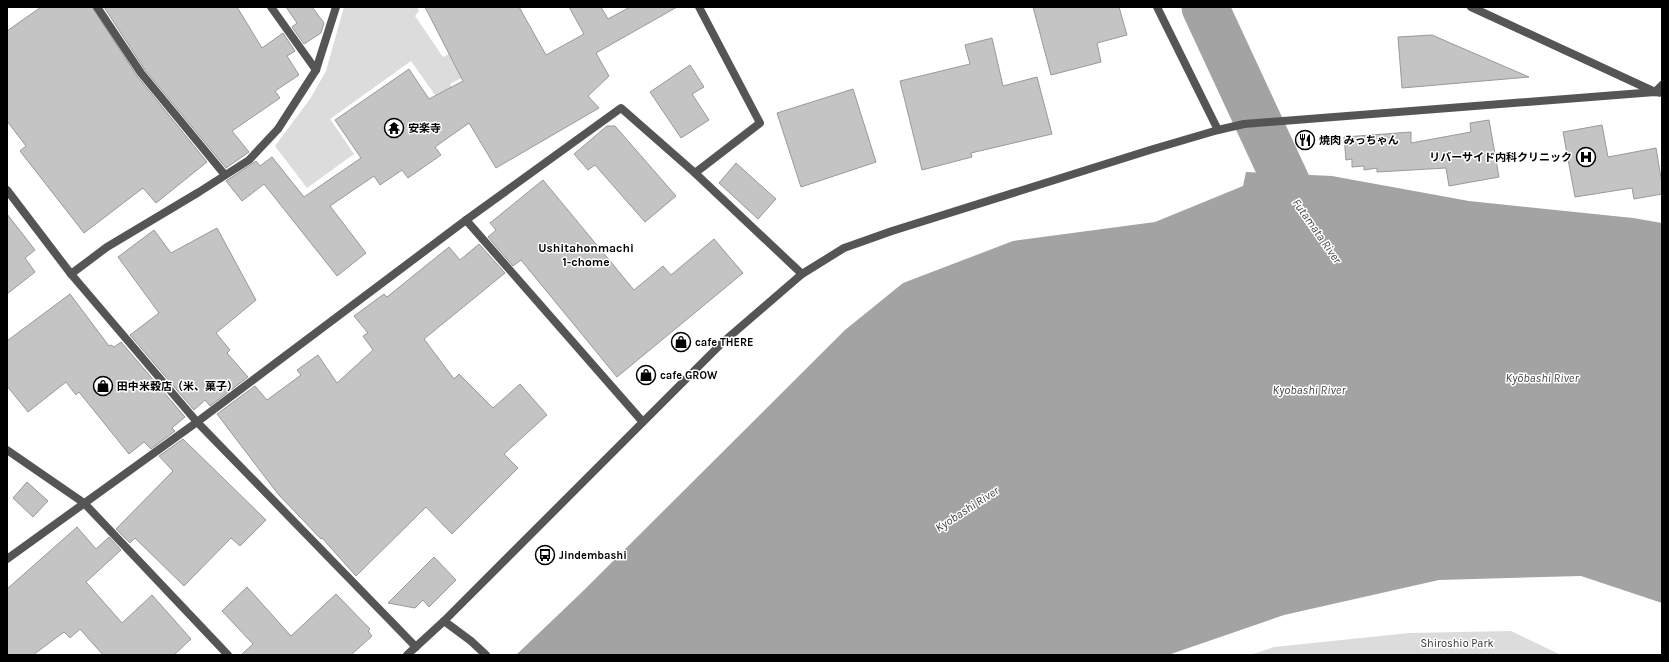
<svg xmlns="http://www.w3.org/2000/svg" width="1669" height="662" font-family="Karla,'Noto Sans JP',sans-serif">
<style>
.green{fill:#dcdcdc}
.water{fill:#a3a3a3}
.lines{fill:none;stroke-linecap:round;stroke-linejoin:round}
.river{stroke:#a3a3a3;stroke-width:47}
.building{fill:#c4c4c4;stroke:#999}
.minor{stroke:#555;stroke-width:8}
.tertiary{stroke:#555;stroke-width:8}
.labels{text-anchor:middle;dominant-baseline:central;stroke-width:3;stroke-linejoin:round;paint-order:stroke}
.poi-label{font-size:11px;font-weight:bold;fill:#000;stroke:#fff;text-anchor:start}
.park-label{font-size:11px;fill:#333;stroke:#fff}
.water-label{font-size:12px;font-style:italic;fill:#444;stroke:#fff}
.neighbourhood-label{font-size:12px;font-weight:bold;fill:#000;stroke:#fff}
</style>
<rect width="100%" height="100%" fill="#fff"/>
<g class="green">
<path d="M344 7H417L419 11 415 16 443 57 488 36 500 58 450 84 470 123 459 129 411 61 330 119 354 154 307 188 275 146 310 99 326 71Z"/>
<path d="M1511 631 1561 655H1250L1274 647 1409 633Z"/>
</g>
<path class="water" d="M1246 172 1332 176 1469 201 1633 218 1662 223V603L1581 576 1439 580 1284 615 1168 655H516L581 593 845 330 903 283 1013 241 1155 222 1243 186Z"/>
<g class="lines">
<path class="river" d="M1205 7 1295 201 1314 229"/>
</g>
<g class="building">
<path d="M41 7H92L137 76 207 162 156 203 143 188 84 233 20 151 26 146 7 121V31Z"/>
<path d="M104 7H237L262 48 283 33 295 51 287 56 299 75 275 91 280 98 232 131 249 152 226 168 145 70Z"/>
<path d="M286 7H312L324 23 321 33 304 44 292 27 297 23Z"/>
<path d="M425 7H519L546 55 584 34 569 7H601L608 19 630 7H677L596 53 609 76 588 96 599 108 496 168 469 123 435 147 441 155 408 178 402 170 380 185 374 176 330 206 366 253 337 276 264 184 242 201 226 181 256 161 260 166 272 157 304 197 361 158 335 120 409 69 429 99 463 81Z"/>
<path d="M1033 7H1119L1127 35 1097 43 1101 62 1051 75Z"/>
<path d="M1432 35 1455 45 1529 77 1402 88 1398 37Z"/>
<path d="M992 38 1003 86 1037 77 1052 134 971 153 972 157 922 170 900 81 970 64 965 45Z"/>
<path d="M690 65 704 87 692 94 709 120 681 138 650 92Z"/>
<path d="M853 89 876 162 801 187 777 113Z"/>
<path d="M1489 120 1499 177 1449 186 1446 168 1377 172V168L1364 170V166L1352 167V159L1346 160 1344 137 1411 132V143L1471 132 1470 123Z"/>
<path d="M1602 125 1608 157 1656 148 1662 184V194L1634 199 1632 188 1575 197 1563 132Z"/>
<path d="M607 126H615L676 196 645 222 595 165 588 170 574 154Z"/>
<path d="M736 163 776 199 758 219 719 183Z"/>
<path d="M543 180 634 290 663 266 671 275 714 239 743 273 617 377 521 260 513 266 488 237 496 230 490 223Z"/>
<path d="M7 214 35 250 25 258 35 272 7 294Z"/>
<path d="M217 228 256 300 216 333 230 350 227 353 248 377 210 406 205 400 194 410 130 335 159 313 118 257 154 230 171 253Z"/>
<path d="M479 244 505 273 424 339 454 379 459 374 493 408 520 384 547 415 504 454 518 468 452 534 426 507 356 576 322 538 321 539 278 494 217 414 255 386 267 400 301 375 297 370 318 355 337 383 373 350 363 336 368 333 354 316 384 294 387 297 449 247 460 260Z"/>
<path d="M70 294 109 346 111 345 114 347 121 342 185 417 172 428 175 431 151 449 144 442 129 454 79 392 76 395 66 382 28 412 7 386V341Z"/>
<path d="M183 439 266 520 240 546 231 538 184 586 135 538 130 543 116 529 173 471 159 456Z"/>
<path d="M27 482 48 501 33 517 13 498Z"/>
<path d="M77 527 96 549 109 537 121 550 86 582 122 623 152 595 191 639 174 655H103L80 629 70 638 64 632 33 655H7V589Z"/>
<path d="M434 557 456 580 429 607 423 600 415 608 388 603Z"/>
<path d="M247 587 291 636 336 594 370 629 368 631 372 636 351 655H241L253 644 222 611Z"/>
</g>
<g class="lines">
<g class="minor">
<path d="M97 7 141 73 225 175"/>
<path d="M271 7 316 70"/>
<path d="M1655 92 1662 85"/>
<path d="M695 173 760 123 699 7"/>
<path d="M7 190 71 274 197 422 416 647"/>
<path d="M466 220 642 421"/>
<path d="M71 274 107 247 199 192 249 160 278 129 316 70 336 7"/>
<path d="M7 450 84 503 228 655"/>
<path d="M7 559 197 422 466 220 621 108 695 173 802 274"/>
</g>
<g class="tertiary">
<path d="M1157 7 1218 130"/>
<path d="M1471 7 1653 91"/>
<path d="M444 621 471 641 486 655"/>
<path d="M407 655 444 621 722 343 802 274 844 248 892 231 1150 150 1218 130 1244 124 1655 92 1662 93"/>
</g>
</g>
<defs>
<g id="temple-ring" transform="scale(1)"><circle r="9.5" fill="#fff" stroke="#000" stroke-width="1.5"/><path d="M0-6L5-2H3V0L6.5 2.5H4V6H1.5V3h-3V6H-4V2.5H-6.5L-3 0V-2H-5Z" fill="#000"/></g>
<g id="restaurant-ring" transform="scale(1)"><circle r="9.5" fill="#fff" stroke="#000" stroke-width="1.5"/><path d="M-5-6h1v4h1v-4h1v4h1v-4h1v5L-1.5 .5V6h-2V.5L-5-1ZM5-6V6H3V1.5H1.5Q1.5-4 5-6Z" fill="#000"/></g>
<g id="hospital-ring" transform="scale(1)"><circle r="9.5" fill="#fff" stroke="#000" stroke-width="1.5"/><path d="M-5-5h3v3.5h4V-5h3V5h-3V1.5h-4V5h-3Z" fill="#000"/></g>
<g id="shop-ring" transform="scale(1)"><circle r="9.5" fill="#fff" stroke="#000" stroke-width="1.5"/><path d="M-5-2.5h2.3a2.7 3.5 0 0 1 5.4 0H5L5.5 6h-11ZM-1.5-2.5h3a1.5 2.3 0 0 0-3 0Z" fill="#000"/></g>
<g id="bus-ring" transform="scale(1)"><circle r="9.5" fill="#fff" stroke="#000" stroke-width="1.5"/><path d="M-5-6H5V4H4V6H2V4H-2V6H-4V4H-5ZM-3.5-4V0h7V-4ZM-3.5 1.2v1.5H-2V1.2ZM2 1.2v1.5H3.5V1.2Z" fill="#000"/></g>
</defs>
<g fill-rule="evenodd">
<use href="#temple-ring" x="394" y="128"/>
<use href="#restaurant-ring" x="1305" y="140"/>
<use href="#hospital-ring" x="1586" y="157"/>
<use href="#shop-ring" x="681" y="342"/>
<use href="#shop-ring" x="646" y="375"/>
<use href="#shop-ring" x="103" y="386"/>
<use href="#bus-ring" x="545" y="555"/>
</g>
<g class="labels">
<g class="poi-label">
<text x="408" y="128">安楽寺</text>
<text x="1319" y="140">焼肉 みっちゃん</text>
<text x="1572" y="157" text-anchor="end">リバーサイド内科クリニック</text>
<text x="695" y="342">cafe THERE</text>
<text x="660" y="375">cafe GROW</text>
<text x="117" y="386">田中米穀店（米、菓子）</text>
<text x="559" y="555">Jindembashi</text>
</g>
<g class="park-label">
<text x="1457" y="643">Shiroshio Park</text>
</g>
<g class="water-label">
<text transform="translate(1317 231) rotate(55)">Futamata River</text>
<text x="1542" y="378">Kyōbashi River</text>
<text x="1309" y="390">Kyobashi River</text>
<text transform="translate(967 509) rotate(-33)">Kyobashi River</text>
</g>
<g class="neighbourhood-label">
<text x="586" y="248">Ushitahonmachi<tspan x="586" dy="14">1-chome</tspan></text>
</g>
</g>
<rect width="1669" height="662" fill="none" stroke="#000000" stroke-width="16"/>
</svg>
